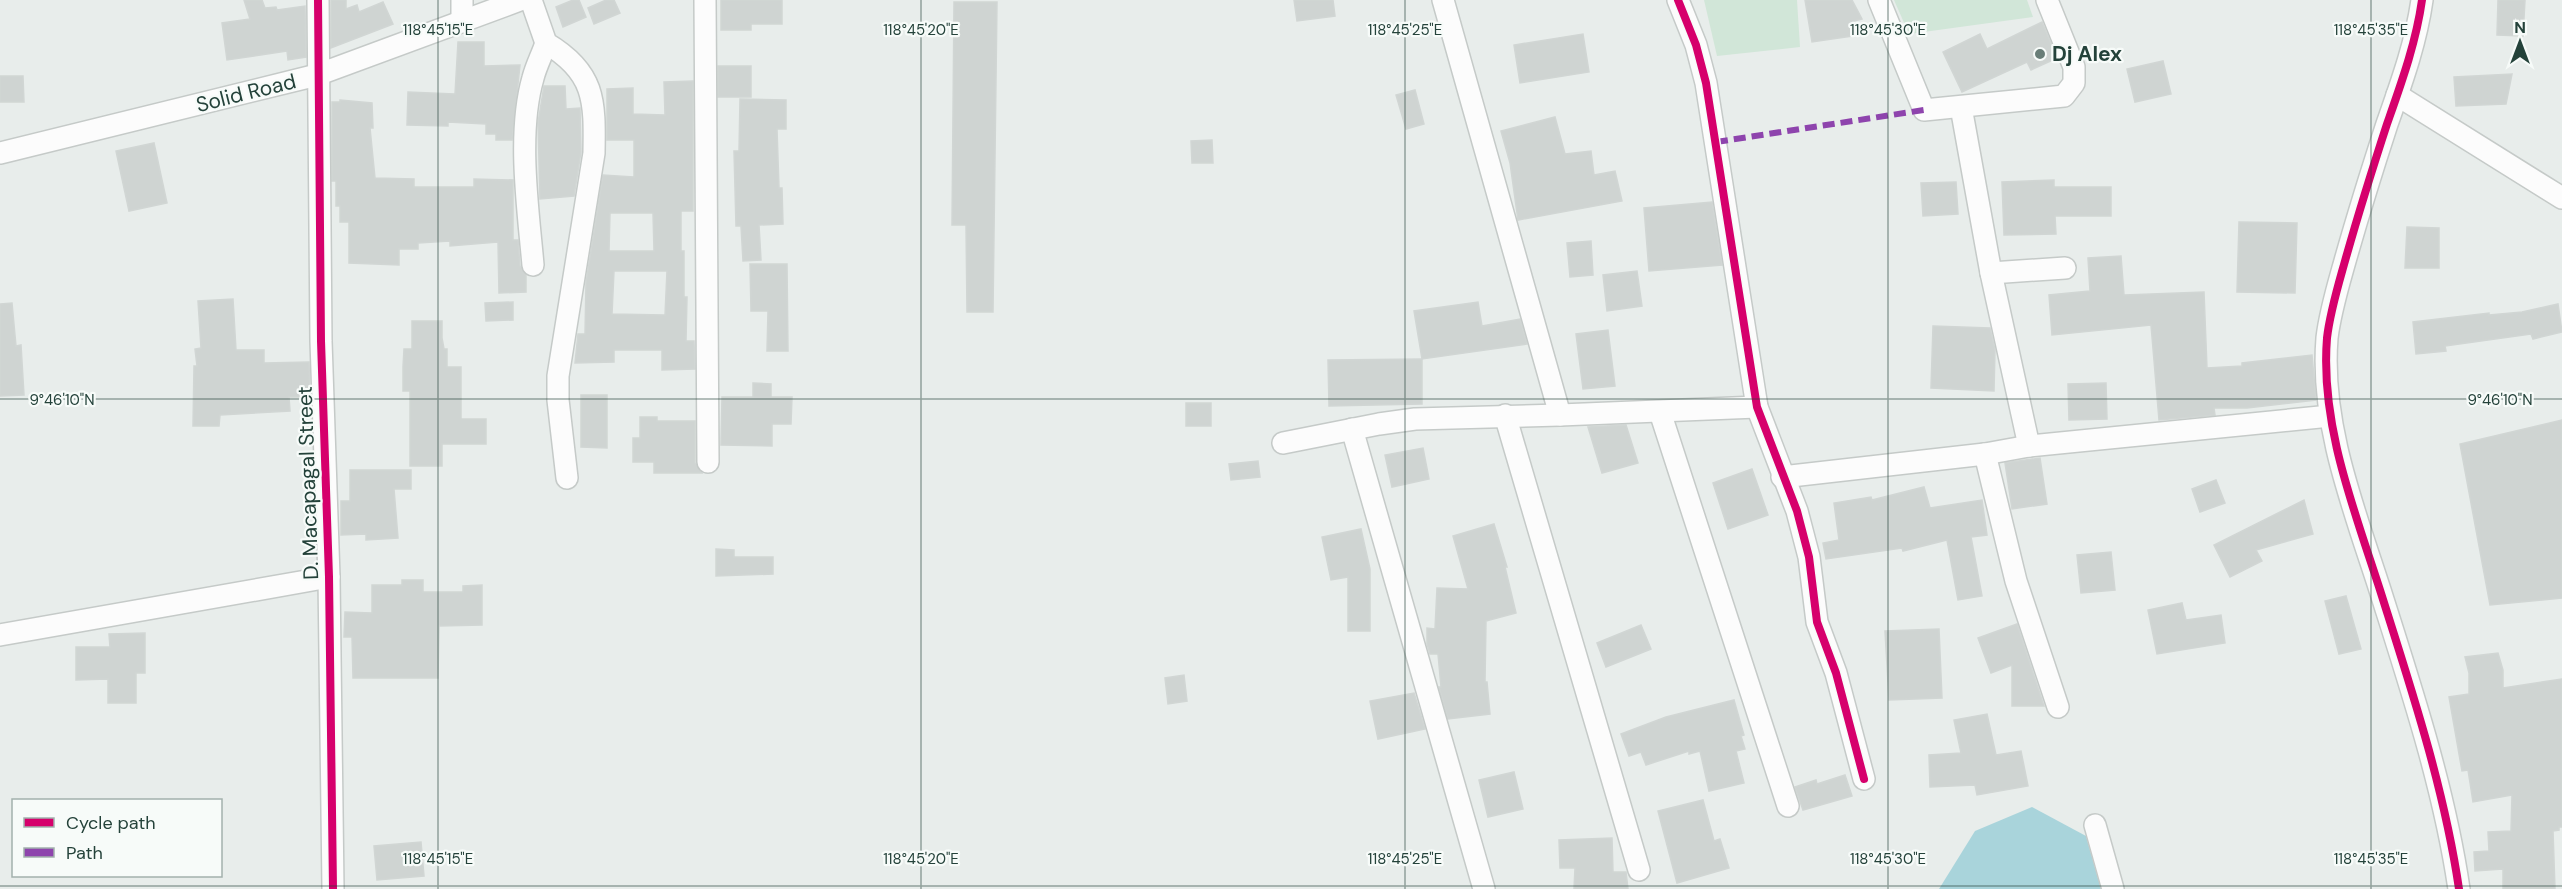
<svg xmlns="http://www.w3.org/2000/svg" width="2562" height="889" font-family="'DM Sans',sans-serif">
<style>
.green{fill:#d1e6d8}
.water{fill:#a9d4db}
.building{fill:#cfd4d2;stroke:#d1d6d4;stroke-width:1.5;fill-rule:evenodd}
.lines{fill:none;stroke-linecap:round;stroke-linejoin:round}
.minor-casing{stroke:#c5cac8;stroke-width:24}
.minor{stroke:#fcfcfc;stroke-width:21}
.quiet{stroke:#8e44ad;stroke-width:6;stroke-dasharray:12 6;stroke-linecap:butt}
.cycleway-casing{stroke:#f7fbf9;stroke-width:11}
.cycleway{stroke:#d6006c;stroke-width:8}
.ticks{fill:none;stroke:#24423a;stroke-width:1.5;stroke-opacity:0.45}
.poi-dot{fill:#697e78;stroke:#f7fbf9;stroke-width:2}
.labels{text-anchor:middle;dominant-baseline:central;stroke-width:4.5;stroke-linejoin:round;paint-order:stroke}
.poi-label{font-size:21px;font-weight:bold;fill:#24423a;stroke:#f7fbf9;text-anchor:start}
.street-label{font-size:21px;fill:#24423a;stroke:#f7fbf9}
.ticks-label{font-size:15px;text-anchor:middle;fill:#24423a;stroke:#f7fbf9;stroke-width:4.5;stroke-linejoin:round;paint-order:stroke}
</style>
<rect width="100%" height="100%" fill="#e8edeb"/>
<g class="green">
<path d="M1704 0H1797L1800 47 1717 56Z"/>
<path d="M1894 0H2027L2033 17 1909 34Z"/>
</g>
<path class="water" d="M2032 807 2086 836 2101 889H1939L1975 831Z"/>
<g class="building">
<path d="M244 0H262L265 8 276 7 277 10 305 6 306 57 288 60 287 51 227 60 222 23 250 19Z"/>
<path d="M331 0H346V9L357 5 359 12 383 2 393 24 331 48Z"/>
<path d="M573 0H579L586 17 563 27 556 7Z"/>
<path d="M606 0H614L620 13 594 24 588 8Z"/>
<path d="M721 0H782V24H751V30H721Z"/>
<path d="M1294 0H1333L1335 16 1297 21Z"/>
<path d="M1805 0H1852L1862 19 1850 22 1852 36 1812 42Z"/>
<path d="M2498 0H2525L2523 36 2497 35Z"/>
<path d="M954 2H997L993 312H967L966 225H952Z"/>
<path d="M2042 22 2057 58 2031 70 2027 62 1962 92 1943 52 1980 34 1987 49Z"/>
<path d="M1583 34 1589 72 1520 83 1514 45Z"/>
<path d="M458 42H484V66L520 65 512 140H496V134H486V124L448 122V126L407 125 408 92 455 94Z"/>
<path d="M2163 61 2171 94 2135 102 2127 69Z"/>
<rect x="718" y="66" width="33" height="31"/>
<path d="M2512 74 2506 104 2456 106 2454 77Z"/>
<path d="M0 76H23L24 102H0Z"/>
<path d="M693 81V211H681V251H684V297H687L686 341H694L695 369 662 370V350H614V362L575 363 578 334H585L586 283 603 175 634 177V140H607V89L633 88V114L665 115 664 82ZM610 213H653L654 251H609ZM614 271H667L665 315 612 314Z"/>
<path d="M544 86H565L566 109 580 108 581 152 574 196 540 199 538 123Z"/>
<path d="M1415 90 1424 124 1406 129 1396 95Z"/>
<path d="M740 99 786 100V129H777L779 188H782L783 224 759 225 761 260 743 261 741 226H736L734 151H739Z"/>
<path d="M340 100 372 103 373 128H370L375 178 414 179V187H474V179L513 180V240H518L520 266 526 275V292L499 293 498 242 450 246V241L418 243V249H399V265L349 263V222H340V206H336V181H332V102H340Z"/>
<path d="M1555 117 1565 154 1591 151 1594 175 1615 171 1622 201 1518 220 1510 163 1501 131Z"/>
<path d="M1212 140 1213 163H1192L1191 141Z"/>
<path d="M154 143 167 203 129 211 116 151Z"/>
<path d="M2054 180V187H2111V216H2055L2056 234 2004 235 2002 182Z"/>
<path d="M1956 182 1958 214 1923 216 1921 183Z"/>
<path d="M1712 202 1722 265 1649 271 1644 208Z"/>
<path d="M2239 222 2297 223 2295 293 2237 292Z"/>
<path d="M2407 227 2439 228V268H2405Z"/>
<path d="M1591 241 1593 275 1570 277 1567 243Z"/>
<path d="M2121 256 2124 295 2204 292 2207 368 2242 366V363L2312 355 2316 400 2247 408H2214L2215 415 2159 420 2151 325 2052 335 2049 295 2090 291 2088 258Z"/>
<path d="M750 264H787L788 351H767L768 311H751Z"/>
<path d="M1637 271 1642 306 1607 311 1603 275Z"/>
<path d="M233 299 236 350H264V363L309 362 310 397H289L290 411 220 415 219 426H193L194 366H197L195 349 201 348 198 301Z"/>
<path d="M513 302V320L486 321 485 303Z"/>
<path d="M1478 302 1482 326 1520 319 1527 344 1422 359 1414 311Z"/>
<path d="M12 303 16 346 21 345 24 395 0 396V304Z"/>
<path d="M2558 304 2562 332 2533 339 2531 334 2445 346 2446 351 2416 354 2413 322 2489 313V315L2522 312Z"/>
<path d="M412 321H442V338L444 349H447V367H461V419H486V444H442V466H410V391H403V367L404 349H412Z"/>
<path d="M1933 326 1990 328 1995 350 1994 391 1931 388Z"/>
<path d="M1608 330 1615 386 1583 389 1576 334Z"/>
<path d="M1422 359V404L1329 406 1328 360Z"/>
<path d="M753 383 771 384V397H792L791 424H772V446L721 445 722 397H753Z"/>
<path d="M2106 383 2107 419 2069 420 2068 384Z"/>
<path d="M581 395H607V448L581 447Z"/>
<rect x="1186" y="403" width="25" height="23"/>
<path d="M640 417H657V421H695V463L702 473H654V462H633V438H640Z"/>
<path d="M2562 420V598L2490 605 2460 444Z"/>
<path d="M1626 425 1638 463 1602 473 1588 427Z"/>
<path d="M1423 448 1429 479 1392 487 1385 455Z"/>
<path d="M2040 458 2047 504 2012 509 2005 463Z"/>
<path d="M1258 461 1260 477 1231 480 1229 464Z"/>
<path d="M1752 469 1768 515 1728 529 1713 483Z"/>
<path d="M350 470H411V489H394L398 538 366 540V534L341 535V501H350Z"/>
<path d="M2216 480 2225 503 2200 512 2192 489Z"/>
<path d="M1924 487 1930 508 1982 500 1987 535 1971 537 1982 596 1958 600 1947 540 1903 551 1902 548 1826 559 1823 543 1839 540 1834 503 1871 497 1872 500Z"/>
<path d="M2304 500 2313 534 2256 550 2262 561 2230 577 2214 545Z"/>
<path d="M1494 524 1507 567H1505L1516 613 1486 621 1485 682H1487L1490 714 1448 719 1439 687H1441L1438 654H1430L1427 644V628L1435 629 1437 588 1468 589 1453 536Z"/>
<path d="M1361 529 1370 569V631H1348V577L1331 580 1322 537Z"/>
<path d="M716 549 734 550V557H773V574L716 576Z"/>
<path d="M2111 552 2115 590 2081 593 2077 555Z"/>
<path d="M402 580H423V592H463V586L482 585V625L439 626 438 678H353L352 637H344L345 612 372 613V585H402Z"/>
<path d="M2346 596 2361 649 2339 654 2325 601Z"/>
<path d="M2182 603 2186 620 2221 615 2225 643 2157 654 2148 610Z"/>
<path d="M2017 624 2044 706H2012V665L1991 673 1978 638Z"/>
<path d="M1641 625 1651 649 1606 667 1597 643Z"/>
<path d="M1939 629 1942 698 1889 700 1885 631Z"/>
<path d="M145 633V673H136V703H108V679L76 680V647H110L109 634Z"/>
<path d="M2498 653 2503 670V688L2562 679V827H2559V830L2553 831 2555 889H2503V869L2475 871 2474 852 2489 851 2488 832 2511 831 2512 795 2473 802 2468 770 2462 771 2449 697 2469 694V673L2465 657Z"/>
<path d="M1184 675 1187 701 1168 704 1165 678Z"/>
<path d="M1414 693 1425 729 1378 739 1370 701Z"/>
<path d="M1734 700 1744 735 1741 736 1745 749 1736 751 1744 783 1709 791 1700 751 1689 754V751L1646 765 1641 752 1629 756 1621 734 1666 717Z"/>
<path d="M1987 714 1996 755 2021 751 2028 786 1977 795 1975 785 1930 787 1929 755 1961 753 1954 720Z"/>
<path d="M1514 772 1523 809 1488 817 1479 780Z"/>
<path d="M1845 775 1852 796 1803 810 1795 787 1816 780 1817 784Z"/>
<path d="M1703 800 1714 841 1720 839 1729 868 1677 883 1658 811Z"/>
<path d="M1612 838 1613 872H1626L1628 889H1574L1575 868H1560L1559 840Z"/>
<path d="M421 842 424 876 377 880 374 846Z"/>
</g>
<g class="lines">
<g class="minor-casing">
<g id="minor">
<path d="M318 0 321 341 329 577 333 889"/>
<path d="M531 0 546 43C595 72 595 100 594 153L558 376V400L567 478"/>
<path d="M705 0 708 462"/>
<path d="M1443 0 1560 415 1757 407"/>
<path d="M1678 0 1696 45 1706 83 1757 407 1797 511 1809 557 1817 622 1836 673 1864 779"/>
<path d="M1879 0 1924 110 2064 96 2074 83V67L2047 0"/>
<path d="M2422 0C2416 43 2401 84 2387 124 2372 170 2358 215 2345 261 2338 286 2330 312 2327 338 2320 424 2354 509 2380 590 2411 688 2444 787 2459 889"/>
<path d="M462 22V0"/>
<path d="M2397 95 2562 198"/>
<path d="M1961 107 1991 273 2029 446"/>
<path d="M0 153 317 75 520 0"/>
<path d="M533 265C528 208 517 133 533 78 536 66 542 55 546 43"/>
<path d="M1991 273 2065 268"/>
<path d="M1660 412 1788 806"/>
<path d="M1505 415 1639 870"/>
<path d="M1352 429 1484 889"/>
<path d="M1283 443 1379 424 1415 419 1560 415"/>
<path d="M1985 454 2016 581 2058 707"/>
<path d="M1782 477 1985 454 2029 446 2330 416"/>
<path d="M0 635 329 577"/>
<path d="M2095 825 2113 889"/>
</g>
</g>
<use href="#minor" class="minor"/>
<path class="quiet" d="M1716 142 1924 110"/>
<g class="cycleway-casing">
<g id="cycleway">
<path d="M318 0 321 341 329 577 333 889"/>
<path d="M1678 0 1696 45 1706 83 1757 407 1797 511 1809 557 1817 622 1836 673 1864 779"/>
<path d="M2422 0C2416 43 2401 84 2387 124 2372 170 2358 215 2345 261 2338 286 2330 312 2327 338 2320 424 2354 509 2380 590 2411 688 2444 787 2459 889"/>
</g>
</g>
<use href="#cycleway" class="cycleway"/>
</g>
<path class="ticks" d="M438 0V889M921 0V889M1405 0V889M1888 0V889M2371 0V889M0 399H2562M0 886H2562"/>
<circle class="poi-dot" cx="2040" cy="54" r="6"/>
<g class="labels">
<g class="poi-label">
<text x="2052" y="54">Dj Alex</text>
</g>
<g class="street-label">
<text transform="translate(246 93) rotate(-14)">Solid Road</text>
<text transform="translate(308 483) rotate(-92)">D. Macapagal Street</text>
</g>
</g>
<g class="ticks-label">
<text x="438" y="35">118°45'15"E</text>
<text x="921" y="35">118°45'20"E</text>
<text x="1405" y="35">118°45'25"E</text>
<text x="1888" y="35">118°45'30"E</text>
<text x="2371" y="35">118°45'35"E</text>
<text x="62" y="405">9°46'10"N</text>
<text x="2500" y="405">9°46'10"N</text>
<text x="438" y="864">118°45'15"E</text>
<text x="921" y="864">118°45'20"E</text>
<text x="1405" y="864">118°45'25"E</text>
<text x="1888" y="864">118°45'30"E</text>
<text x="2371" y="864">118°45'35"E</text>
</g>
<rect x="12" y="799" width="210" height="78" fill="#f7fbf9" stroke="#a3b1ad" stroke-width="1.5"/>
<rect x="24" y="818" width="30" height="9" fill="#d6006c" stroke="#a3b1ad" stroke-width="1.5"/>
<text x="66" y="829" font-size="18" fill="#24423a">Cycle path</text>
<rect x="24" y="848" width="30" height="9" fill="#8e44ad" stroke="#a3b1ad" stroke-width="1.5"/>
<text x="66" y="859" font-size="18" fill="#24423a">Path</text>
<g transform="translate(2520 42)" stroke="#f7fbf9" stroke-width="4.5" paint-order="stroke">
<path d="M0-4.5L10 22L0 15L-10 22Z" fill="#24423a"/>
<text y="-9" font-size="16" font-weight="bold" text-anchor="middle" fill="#24423a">N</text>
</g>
</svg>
